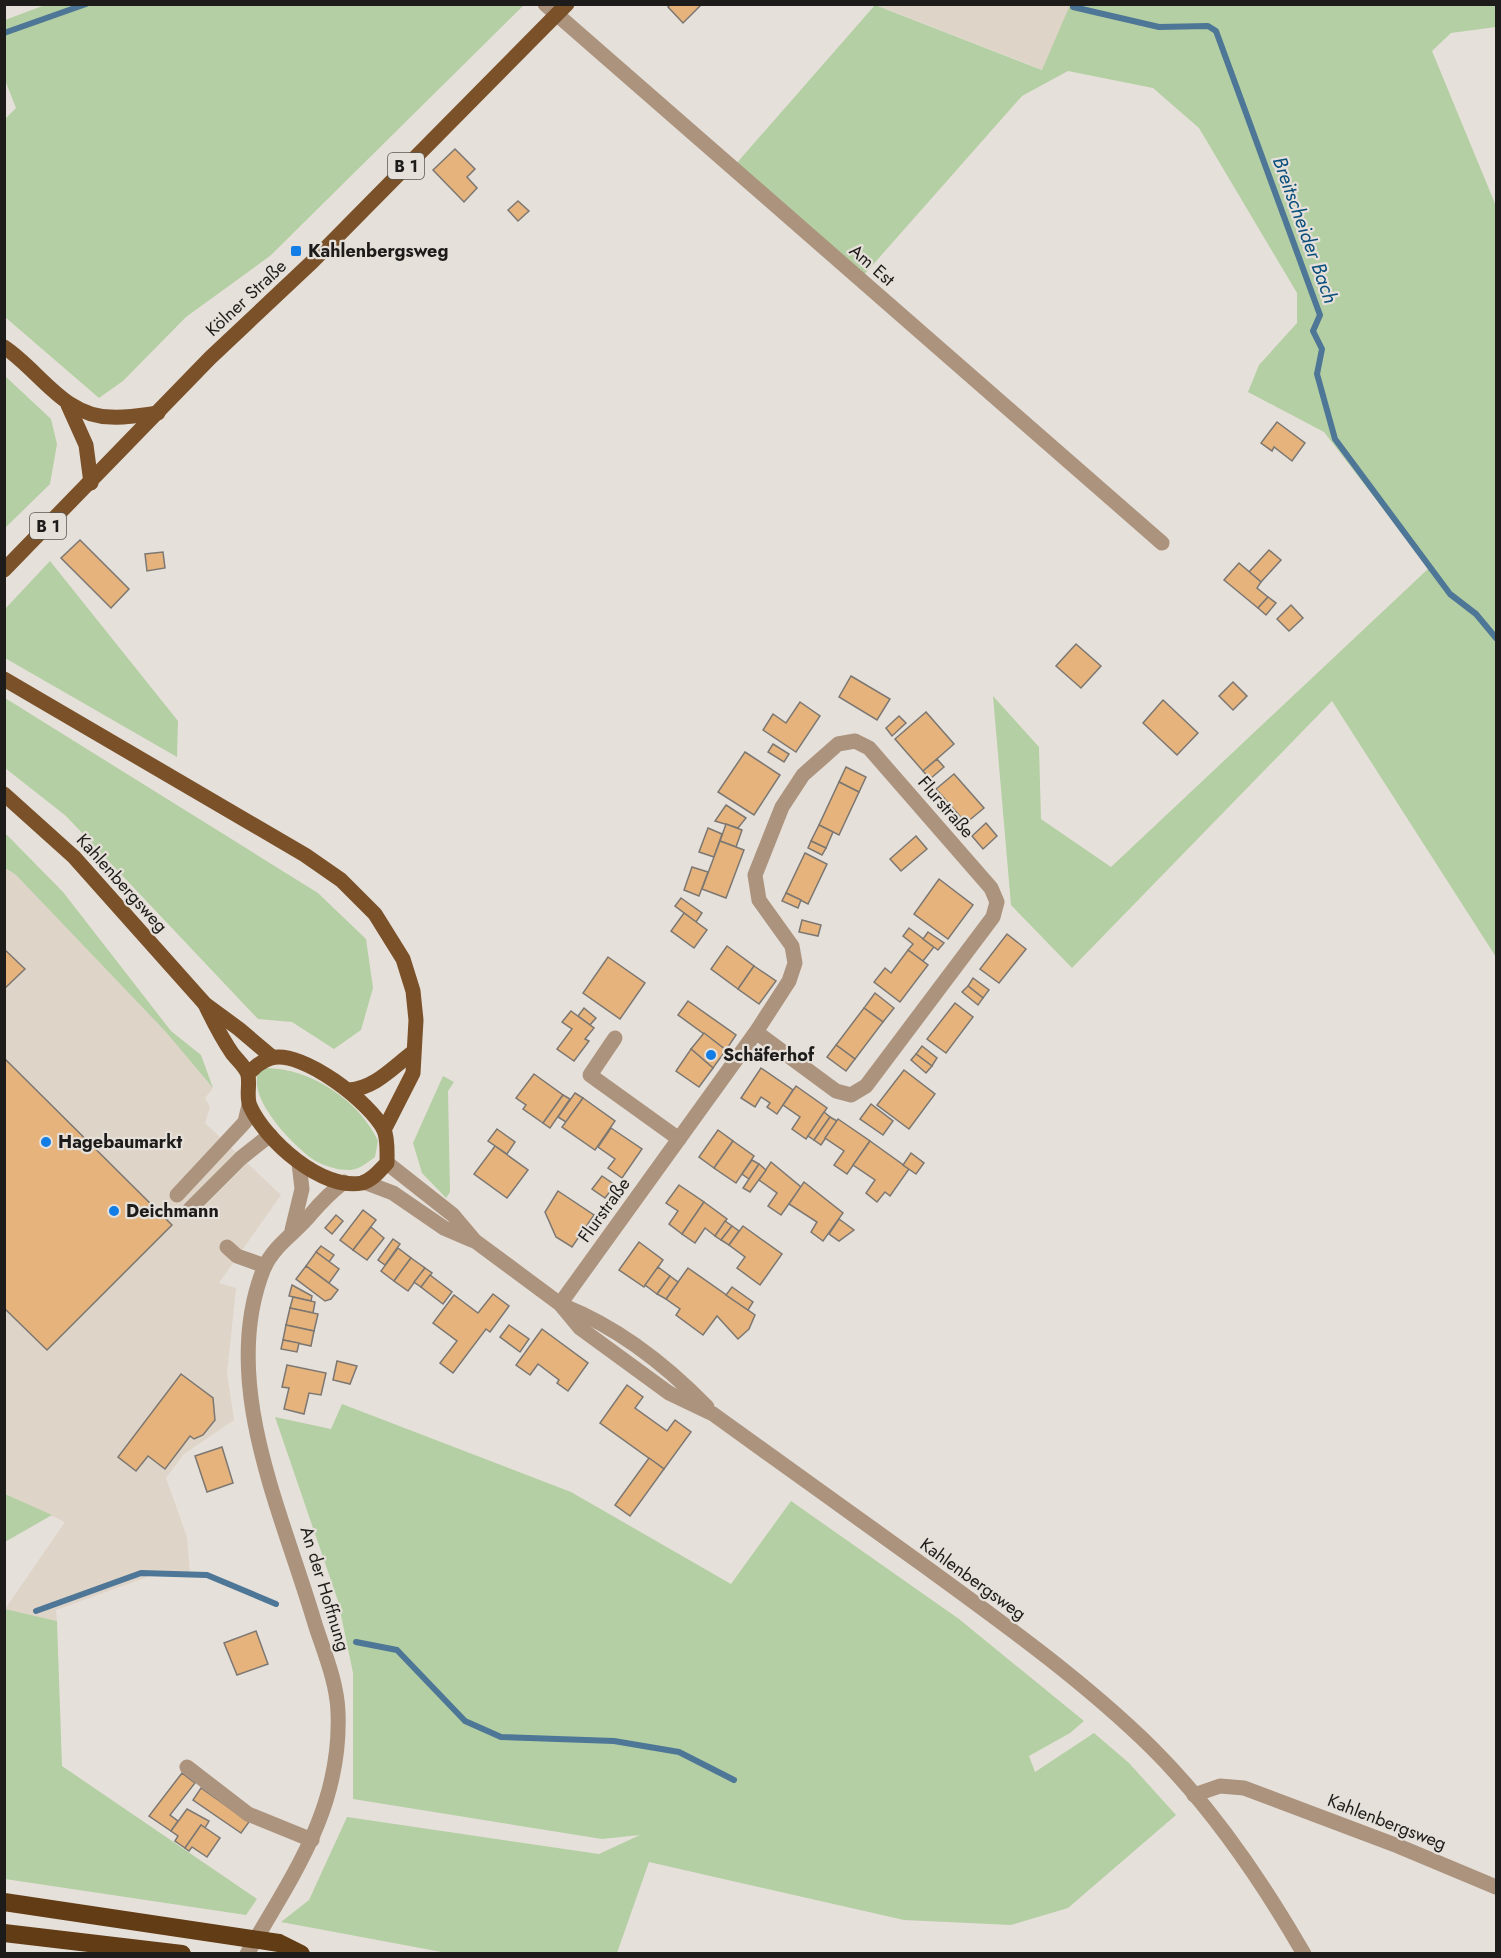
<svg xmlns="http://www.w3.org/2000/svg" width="1501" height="1958" font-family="Jost,sans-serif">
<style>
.built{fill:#dfd4c8}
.green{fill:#b4cfa3}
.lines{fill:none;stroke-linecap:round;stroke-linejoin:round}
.stream{stroke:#4e7696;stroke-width:6}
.building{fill:#e5b37b;stroke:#7c7772;stroke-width:1.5}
.minor{stroke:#ab937d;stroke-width:15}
.major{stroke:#7a5128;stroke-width:15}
.highway{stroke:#623c15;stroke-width:18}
.poi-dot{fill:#127de5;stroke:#e6e0da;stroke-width:2}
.labels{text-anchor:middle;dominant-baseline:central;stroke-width:4.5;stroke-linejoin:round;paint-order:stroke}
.shield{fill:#e6e0da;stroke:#5a5754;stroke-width:1.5}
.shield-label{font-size:16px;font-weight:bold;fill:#1e1c1a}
.poi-label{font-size:18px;font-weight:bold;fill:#1e1c1a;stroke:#e6e0da;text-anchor:start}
.street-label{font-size:18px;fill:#1e1c1a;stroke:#e6e0da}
.water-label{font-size:20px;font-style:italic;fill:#0a4f7c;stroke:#e6e0da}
</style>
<rect width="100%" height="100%" fill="#e6e0da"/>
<g class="built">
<path d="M876 5H1099L1043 70Z"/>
<path d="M4 868 16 875 165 1031 213 1088 205 1098 210 1107 205 1123 281 1195 219 1283 236 1288 227 1373 234 1420 184 1454 166 1478 187 1537 190 1575 164 1571 56 1610 57 1621 5 1609 65 1522 5 1494Z"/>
</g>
<g class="green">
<path d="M45 5V4L524 5 270 256 186 317 123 381 99 398 5 317V119L16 108 5 80V20Z"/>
<path d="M875 5 1042 70 1070 5H1496V27L1451 33 1432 51 1496 206V957L1332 701 1072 968 1011 905 993 696 1039 747 1041 819 1111 867 1429 568 1324 432 1248 392 1259 365 1297 323V293L1199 128 1153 88 1068 71 1022 96 863 276 735 165Z"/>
<path d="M4 375 51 419 57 444 50 484 5 528Z"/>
<path d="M50 561 178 721 177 757 5 658V609Z"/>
<path d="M5 698 318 893 366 939 373 988 361 1030 334 1049 292 1022 258 1019 66 816 5 768Z"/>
<path d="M4 832 63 892 171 1031 201 1055 213 1088 165 1031 16 875 5 868Z"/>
<path d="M266 1068C310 1068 360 1101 378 1141L375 1157C368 1162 360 1169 351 1170 339 1171 321 1165 311 1158 291 1143 249 1100 258 1073Z"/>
<path d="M443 1076 454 1082 448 1091 450 1192 446 1198 422 1173 413 1143Z"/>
<path d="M342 1404 571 1492 731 1584 791 1501 959 1619 1084 1721 1070 1733 1029 1756 1035 1772 1094 1733 1129 1763 1176 1815 1068 1908 1011 1925 904 1920 649 1862 617 1953H447L281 1922 309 1900 347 1817 599 1854 640 1835 602 1839 353 1799V1673L338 1601 275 1417 331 1429Z"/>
<path d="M4 1494H5L52 1515 5 1542Z"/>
<path d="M5 1609 57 1621 62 1766 257 1899 246 1915 5 1879Z"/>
</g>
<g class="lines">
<g class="stream">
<path d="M1073 7 1159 27 1208 26 1216 31 1320 315 1313 331 1322 349 1317 374 1335 439 1450 594 1476 614 1496 638"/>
<path d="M4 33 86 4"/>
<path d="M36 1611 141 1573 207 1575 276 1604"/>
<path d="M356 1642 397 1650 465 1721 501 1737 614 1741 679 1752 734 1780"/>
</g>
</g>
<g class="building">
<path d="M671 4H702L683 23 668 7Z"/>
<path d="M455 149 475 169 467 177 477 188 464 202 433 170Z"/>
<path d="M518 201 529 211 518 221 508 210Z"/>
<path d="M1277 422 1305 443 1292 461 1274 447 1272 451 1261 443Z"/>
<path d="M80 540 129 589 111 608 61 558Z"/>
<path d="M1269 550 1281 560 1261 582 1249 572Z"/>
<path d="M163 552 165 568 147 571 145 554Z"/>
<path d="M1239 563 1261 582 1257 588 1268 597 1258 608 1224 580Z"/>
<path d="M1268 597 1276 603 1266 615 1258 608Z"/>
<path d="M1291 605 1303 618 1289 631 1277 619Z"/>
<path d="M1076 644 1101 666 1081 688 1056 666Z"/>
<path d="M851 676 890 699 877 720 839 697Z"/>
<path d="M1233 682 1247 696 1233 710 1219 696Z"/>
<path d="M1163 700 1198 733 1177 755 1143 723Z"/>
<path d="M800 702 820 716 796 752 763 730 773 714 786 723Z"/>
<path d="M926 712 954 744 923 771 895 739Z"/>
<path d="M899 716 906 723 892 736 886 728Z"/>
<path d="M773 744 789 754 784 762 768 752Z"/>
<path d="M745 752 780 775 754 815 718 792Z"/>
<path d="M937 759 944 767 930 779 923 771Z"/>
<path d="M846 767 866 777 859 792 839 782Z"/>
<path d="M954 774 984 808 966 823 936 789Z"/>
<path d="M839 782 859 792 839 835 819 825Z"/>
<path d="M726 805 746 818 738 828 715 821Z"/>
<path d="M986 823 997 836 983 849 972 836Z"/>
<path d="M726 824 742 830 736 847 720 841Z"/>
<path d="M819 825 833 832 826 848 811 841Z"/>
<path d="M708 828 722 834 714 857 699 852Z"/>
<path d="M916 836 927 849 901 871 890 859Z"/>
<path d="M720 841 744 850 726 898 702 889Z"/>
<path d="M811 841 826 848 822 855 808 848Z"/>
<path d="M805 853 827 864 808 904 786 893Z"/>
<path d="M692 867 708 872 699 896 684 890Z"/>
<path d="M939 879 973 905 948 939 914 914Z"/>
<path d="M786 893 801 900 798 908 782 901Z"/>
<path d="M681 898 702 913 696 922 675 906Z"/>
<path d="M684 913 707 930 694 948 671 931Z"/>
<path d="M802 920 821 925 818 936 799 932Z"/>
<path d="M909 928 934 947 923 961 908 950 913 944 903 936Z"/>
<path d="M928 932 944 943 938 950 923 939Z"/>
<path d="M1007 934 1026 949 999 983 980 969Z"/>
<path d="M727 946 754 966 738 989 711 969Z"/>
<path d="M4 949 25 969 4 989Z"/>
<path d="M908 950 928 965 900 1002 874 982 885 968 891 973Z"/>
<path d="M608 957 645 983 620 1019 583 993Z"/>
<path d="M754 966 776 981 759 1004 738 989Z"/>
<path d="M973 978 989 990 983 998 968 986Z"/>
<path d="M968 986 983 998 978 1005 962 992Z"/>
<path d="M875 993 894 1008 883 1022 864 1008Z"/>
<path d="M688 1001 736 1035 726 1050 678 1015Z"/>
<path d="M955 1003 973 1017 946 1053 927 1039Z"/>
<path d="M584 1008 596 1018 590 1025 578 1016Z"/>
<path d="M864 1008 883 1022 855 1059 836 1045Z"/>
<path d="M571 1011 594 1028 585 1039 589 1041 574 1061 557 1049 572 1029 562 1022Z"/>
<path d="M704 1033 726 1050 713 1068 691 1049Z"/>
<path d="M836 1045 855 1059 846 1071 827 1057Z"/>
<path d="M922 1046 937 1058 932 1066 916 1054Z"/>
<path d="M691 1049 713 1068 699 1087 676 1071Z"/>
<path d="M916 1054 932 1066 926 1073 911 1060Z"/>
<path d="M4 1058 172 1225 47 1350 4 1308Z"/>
<path d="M761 1068 793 1090 777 1114 767 1107 770 1103 761 1097 755 1107 741 1098Z"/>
<path d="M904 1070 935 1094 909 1129 877 1105Z"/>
<path d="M534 1074 563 1095 543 1123 523 1109 526 1105 516 1098Z"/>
<path d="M796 1086 827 1108 806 1139 792 1129 800 1117 783 1105Z"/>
<path d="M575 1093 583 1098 566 1122 558 1117Z"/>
<path d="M563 1095 570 1099 550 1128 543 1123Z"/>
<path d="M583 1098 615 1121 595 1150 562 1127Z"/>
<path d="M871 1104 893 1121 883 1135 860 1119Z"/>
<path d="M824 1112 830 1117 814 1140 808 1136Z"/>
<path d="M830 1117 837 1121 821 1145 814 1140Z"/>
<path d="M838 1119 870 1141 847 1174 834 1165 844 1151 825 1138Z"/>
<path d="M611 1128 642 1149 622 1178 608 1168 615 1159 598 1147Z"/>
<path d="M497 1129 515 1142 507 1154 488 1141Z"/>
<path d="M718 1130 733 1141 714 1168 699 1157Z"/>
<path d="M733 1141 754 1156 736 1183 714 1168Z"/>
<path d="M870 1141 909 1169 890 1196 885 1192 877 1202 866 1193 875 1180 853 1165Z"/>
<path d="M495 1146 528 1170 507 1198 474 1174Z"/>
<path d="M911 1153 924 1163 916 1174 903 1165Z"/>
<path d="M752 1160 759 1164 749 1179 742 1174Z"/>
<path d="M771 1162 801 1187 781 1215 768 1206 777 1193 759 1180Z"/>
<path d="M759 1164 766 1170 750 1192 743 1188Z"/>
<path d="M602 1176 615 1185 605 1198 592 1189Z"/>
<path d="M804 1182 843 1213 823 1241 811 1232 817 1222 789 1204Z"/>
<path d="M679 1185 704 1202 682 1234 669 1224 678 1211 666 1203Z"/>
<path d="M558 1191 594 1215 572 1247 556 1237 545 1212Z"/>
<path d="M704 1202 727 1219 715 1236 705 1228 695 1243 682 1234Z"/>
<path d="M363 1210 376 1220 353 1250 340 1240Z"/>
<path d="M336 1215 343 1221 332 1234 325 1228Z"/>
<path d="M839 1219 854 1230 839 1241 829 1234Z"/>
<path d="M725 1221 732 1226 721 1240 715 1236Z"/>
<path d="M732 1226 739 1231 729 1245 721 1240Z"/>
<path d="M743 1226 782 1254 760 1285 737 1268 745 1257 729 1245Z"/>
<path d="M371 1227 384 1238 367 1260 353 1250Z"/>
<path d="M393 1239 400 1244 385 1265 378 1260Z"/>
<path d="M639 1242 663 1260 644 1287 619 1270Z"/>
<path d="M321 1246 334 1255 329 1262 316 1252Z"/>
<path d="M398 1248 411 1258 394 1281 381 1271Z"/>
<path d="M316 1252 339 1269 329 1283 306 1266Z"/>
<path d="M411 1258 425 1268 408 1291 394 1281Z"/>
<path d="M306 1266 338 1290 331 1299 325 1301 296 1279Z"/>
<path d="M658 1267 670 1276 657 1294 645 1285Z"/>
<path d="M425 1268 432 1273 421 1287 414 1282Z"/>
<path d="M688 1268 755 1315 749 1329 738 1339 717 1316 703 1335 676 1315 680 1309 666 1299Z"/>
<path d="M430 1275 452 1292 443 1304 421 1287Z"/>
<path d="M670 1276 678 1282 666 1299 657 1294Z"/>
<path d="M292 1285 312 1296 311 1301 289 1296Z"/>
<path d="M732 1287 753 1302 748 1310 726 1295Z"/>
<path d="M493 1294 509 1306 490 1332 486 1329 453 1373 440 1363 457 1341 433 1323 454 1295 478 1313Z"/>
<path d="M293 1297 315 1302 313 1313 290 1308Z"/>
<path d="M290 1308 318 1314 314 1331 286 1325Z"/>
<path d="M286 1325 314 1331 311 1346 283 1340Z"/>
<path d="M509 1325 529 1339 520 1352 500 1337Z"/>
<path d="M542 1329 588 1363 568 1391 557 1383 559 1380 538 1364 530 1375 516 1365Z"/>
<path d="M283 1340 299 1343 297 1352 281 1349Z"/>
<path d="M337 1361 357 1366 350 1384 333 1380Z"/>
<path d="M287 1365 326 1373 321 1395 309 1393 304 1414 284 1409 289 1388 282 1387Z"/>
<path d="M181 1374 213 1398 215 1420 203 1435 194 1439 190 1436 165 1469 148 1456 136 1471 118 1457Z"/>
<path d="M627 1385 643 1397 635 1408 667 1431 675 1420 691 1432 664 1469 600 1423Z"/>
<path d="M222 1447 233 1483 207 1492 195 1456Z"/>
<path d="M649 1458 664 1469 630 1516 615 1505Z"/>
<path d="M256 1631 268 1664 237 1675 224 1643Z"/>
<path d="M182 1773 195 1783 170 1815 178 1821 171 1831 149 1816Z"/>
<path d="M201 1788 249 1822 241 1833 193 1800Z"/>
<path d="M187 1809 209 1821 205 1828 201 1825 185 1848 175 1841 178 1836 171 1831Z"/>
<path d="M201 1825 220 1838 207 1857 192 1847 189 1851 185 1848Z"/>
</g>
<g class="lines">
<g class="minor">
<path d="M545 4 1162 543"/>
<path d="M615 1038 590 1075 679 1139"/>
<path d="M387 1163 453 1215 475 1241 560 1304 580 1328 669 1393 713 1414C785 1466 858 1518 930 1570 1007 1626 1086 1683 1153 1749 1212 1808 1262 1881 1304 1954"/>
<path d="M364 1182 393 1193 444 1228 472 1240"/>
<path d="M177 1195 245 1122 249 1105"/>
<path d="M190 1209 241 1158 270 1135"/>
<path d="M292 1230 302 1189 299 1163"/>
<path d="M227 1247 237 1256 265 1266"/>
<path d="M560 1304 756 1032 836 1091 851 1095 866 1086 993 917 997 902 991 888 869 748 855 741 838 744 803 775 782 807 755 875 759 900 792 946 795 963 789 981 756 1032"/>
<path d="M564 1306C617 1327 667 1366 707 1407"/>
<path d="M187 1767 248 1814 312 1840"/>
<path d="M1194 1795 1220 1786 1244 1788 1398 1846 1496 1887"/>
<path d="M247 1954C293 1875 342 1807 338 1712 337 1682 324 1652 315 1624 283 1514 218 1382 264 1268 274 1245 297 1232 311 1214 322 1201 331 1192 344 1182"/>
</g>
<g class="major">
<path d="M4 347C40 371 64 417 111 417 127 418 143 415 158 413"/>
<path d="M68 405 86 445 91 483"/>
<path d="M4 570 210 358 313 261 567 4"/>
<path d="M4 679 305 855 341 880 375 914 403 959 413 991 416 1020 413 1073 384 1130"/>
<path d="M4 794 74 857 205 1004 239 1029 272 1057"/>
<path d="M205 1004C213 1021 221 1037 232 1053 236 1059 246 1067 248 1075 250 1085 246 1097 250 1106 265 1140 322 1191 362 1183 373 1180 380 1170 387 1163 387 1153 388 1139 384 1130 371 1103 302 1049 271 1058 261 1061 255 1067 248 1074"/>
<path d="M349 1090C375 1088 392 1068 412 1053"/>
</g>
<g class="highway">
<path d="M4 1902 279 1943 301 1954"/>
<path d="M4 1933 182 1954"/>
</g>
</g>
<g class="poi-dot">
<rect x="290" y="245" width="12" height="12" rx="3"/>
<circle cx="711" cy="1055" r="6"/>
<circle cx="46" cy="1142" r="6"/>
<circle cx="114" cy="1211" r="6"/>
</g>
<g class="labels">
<g class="shield">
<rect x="388" y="153" width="36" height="26" rx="4.5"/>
<rect x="30" y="513" width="36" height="26" rx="4.5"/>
</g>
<g class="shield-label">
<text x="406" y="166">B 1</text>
<text x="48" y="526">B 1</text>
</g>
<g class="poi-label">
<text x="308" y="251">Kahlenbergsweg</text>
<text x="723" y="1055">Schäferhof</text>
<text x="58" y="1142">Hagebaumarkt</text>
<text x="126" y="1211">Deichmann</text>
</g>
<g class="street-label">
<text transform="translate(872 265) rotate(41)">Am Est</text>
<text transform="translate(246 298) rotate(-43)">Kölner Straße</text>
<text transform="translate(946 807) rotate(49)">Flurstraße</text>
<text transform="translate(122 883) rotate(48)">Kahlenbergsweg</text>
<text transform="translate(604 1210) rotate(-54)">Flurstraße</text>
<text transform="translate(973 1579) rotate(36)">Kahlenbergsweg</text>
<text transform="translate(325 1589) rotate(73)">An der Hoffnung</text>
<text transform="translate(1387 1822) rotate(21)">Kahlenbergsweg</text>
</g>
<g class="water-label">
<text transform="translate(1305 230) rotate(70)">Breitscheider Bach</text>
</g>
</g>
<rect width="1501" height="1958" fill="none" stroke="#1e1c1a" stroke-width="12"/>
</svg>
